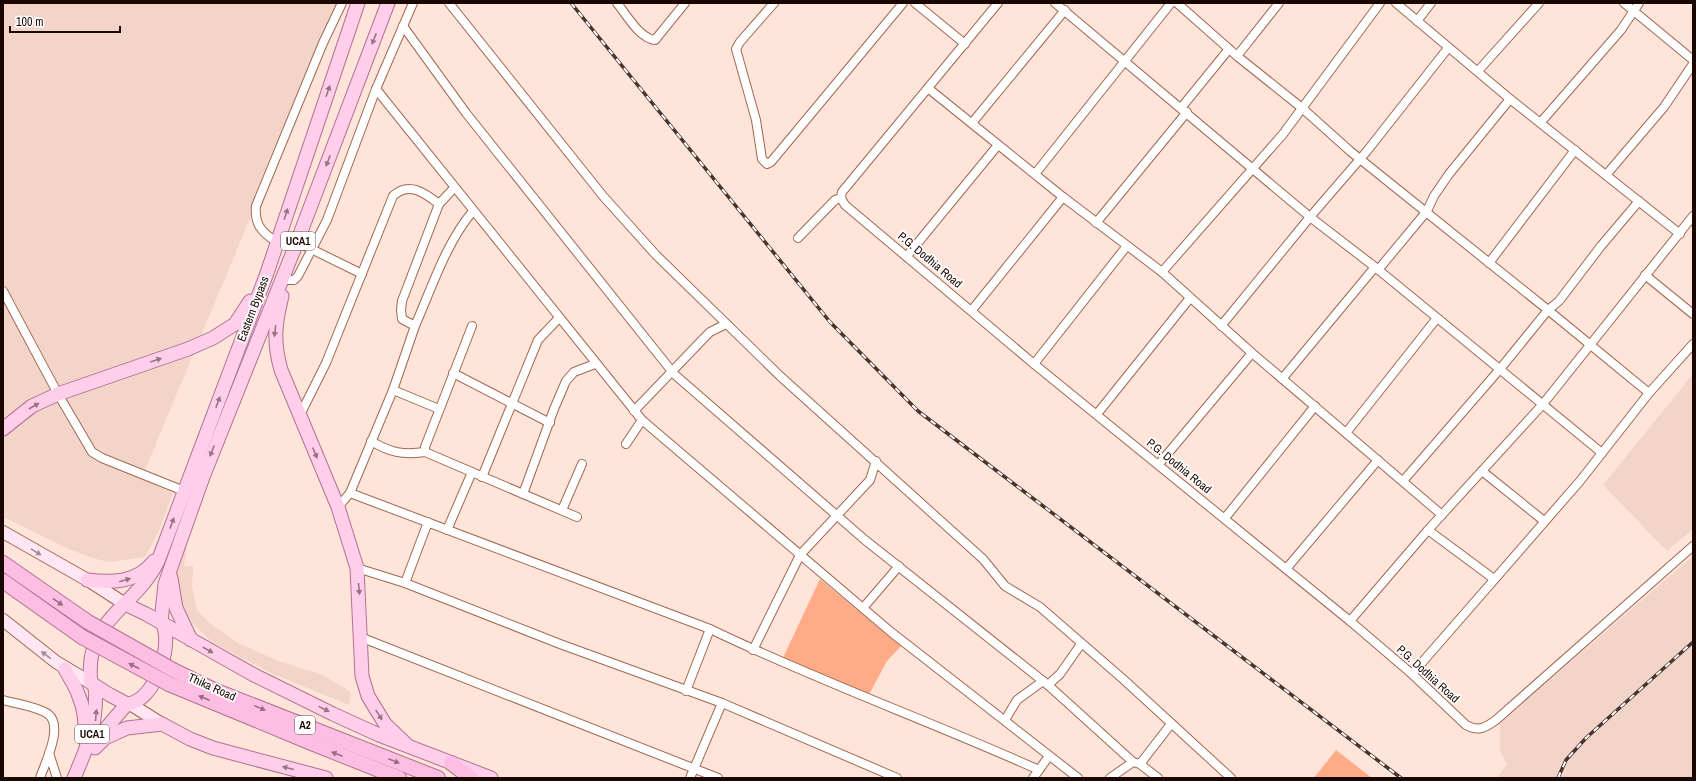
<svg xmlns="http://www.w3.org/2000/svg" width="1696" height="781" font-family="'Archivo Narrow',sans-serif">
<style>
.built{fill:#f2d4c9}
.green{fill:#ffab88}
.lines{fill:none;stroke-linecap:round;stroke-linejoin:round}
.minor-casing{stroke:#a16850;stroke-width:10}
.secondary-casing{stroke:#a16850;stroke-width:14}
.primary-casing{stroke:#af7391;stroke-width:15}
.trunk-casing{stroke:#af7391;stroke-width:16}
.minor{stroke:#fff;stroke-width:8}
.secondary{stroke:#ffe6f5;stroke-width:12}
.primary{stroke:#feceeb;stroke-width:13}
.trunk{stroke:#febee4;stroke-width:14}
.rail-casing{stroke:#4a352e;stroke-width:3.5}
.rail{stroke:#fff;stroke-width:2;stroke-dasharray:6;stroke-linecap:butt}
.trunk-bridge-casing{stroke:#af7391;stroke-width:16;stroke-linecap:butt}
.trunk-bridge{stroke:#febee4;stroke-width:14}
.oneway{fill:#987482}
.oneway2{fill:#a48d93}
.oneway3{fill:#986c7e}
.labels{text-anchor:middle;dominant-baseline:central;stroke-width:3.5;stroke-linejoin:round;paint-order:stroke}
.shield{fill:#fff;stroke:#5f514d;stroke-width:1}
.shield-label{font-size:11px;font-weight:bold;fill:#1b0701}
.street-label{font-size:12px;fill:#1b0701;stroke:#fff}
</style>
<rect width="100%" height="100%" fill="#ffe4d9"/>
<g class="built">
<path d="M3 3H340L147 465 142 479 173 493 158 533 145 557 109 562 96 559 71 550 3 517Z"/>
<path d="M1693 374V529L1667 551 1603 485Z"/>
<path d="M184 543 187 545 184 566H193L192 587 197 610 211 624 238 643 279 661 323 675 351 692 349 705 273 674 212 642 196 627 188 617 177 590 176 556Z"/>
<path d="M1693 556V778H1497L1507 764 1500 751V723Z"/>
</g>
<g class="green">
<path d="M820 579 901 646 887 661 867 698 781 662Z"/>
<path d="M1336 750 1372 778H1314Z"/>
</g>
<g class="lines">
<g class="minor-casing">
<g id="minor">
<path d="M449 3 603 196 656 255 780 376 983 559 1005 586 1040 607 1123 679 1231 778"/>
<path d="M617 3C626 14 639 38 655 40L685 3"/>
<path d="M774 3 740 42 736 49 756 120 762 159 767 164 771 162 903 3"/>
<path d="M915 3 965 44"/>
<path d="M998 3 842 192 841 198 845 205 1034 364 1350 621 1412 674 1466 725C1478 732 1485 728 1496 720L1693 546"/>
<path d="M1055 3 1310 217 1375 267 1602 453"/>
<path d="M1177 3 1237 56 1302 108 1350 151 1548 310 1649 393"/>
<path d="M1396 3 1510 99 1680 234"/>
<path d="M1624 3 1693 60"/>
<path d="M1417 21 1431 3"/>
<path d="M403 26 466 113 674 374 865 540 1048 685 1133 762 1140 764 1158 778"/>
<path d="M1237 56 1279 3"/>
<path d="M1478 71 1539 3"/>
<path d="M376 89 642 420 891 632 1078 778"/>
<path d="M929 89 1063 197 1162 272 1252 353 1442 515"/>
<path d="M1181 108 1229 49"/>
<path d="M1541 122 1621 30 1639 3"/>
<path d="M972 123 1065 10"/>
<path d="M1035 174 1171 3"/>
<path d="M1606 175 1664 107 1693 64"/>
<path d="M1096 223 1187 112"/>
<path d="M798 238 835 200 841 198"/>
<path d="M277 242C262 233 254 224 256 206L323 43 342 3"/>
<path d="M297 242 362 274"/>
<path d="M907 256 998 145"/>
<path d="M1489 263 1575 150"/>
<path d="M1378 270 1427 211 1434 196 1449 174 1510 99"/>
<path d="M1162 272 1283 134 1380 3"/>
<path d="M1645 275 1693 314"/>
<path d="M285 280H294L298 276 327 220 376 89 413 3"/>
<path d="M3 291 58 394 92 452 102 458 184 491"/>
<path d="M972 310 1063 197"/>
<path d="M415 326C432 287 446 243 473 211"/>
<path d="M472 326 425 447V452L577 517"/>
<path d="M1221 326 1310 217 1367 151 1448 48"/>
<path d="M1034 364 1126 247"/>
<path d="M453 373 550 423"/>
<path d="M1282 379 1375 267"/>
<path d="M393 390 439 409"/>
<path d="M634 411 704 338 710 332 726 324"/>
<path d="M1097 414 1190 298"/>
<path d="M299 417 326 363 393 196C409 181 425 193 439 204"/>
<path d="M1346 433 1437 318"/>
<path d="M371 441C391 453 403 455 425 452"/>
<path d="M626 444 642 420"/>
<path d="M1159 464 1252 353"/>
<path d="M1482 471 1544 521"/>
<path d="M482 477 538 340 559 318"/>
<path d="M1403 481 1500 369 1548 310 1559 301 1601 246 1639 201"/>
<path d="M350 493 710 629C818 681 930 721 1039 770L1049 756"/>
<path d="M523 494 554 409 566 381 574 372 595 364"/>
<path d="M338 507 350 493 393 390 415 326 402 319 401 310 402 301 439 204 454 188"/>
<path d="M562 510 582 464"/>
<path d="M1225 518 1315 406"/>
<path d="M447 530 472 472"/>
<path d="M1428 530 1494 579"/>
<path d="M357 568 405 583 560 644 722 703 897 778"/>
<path d="M1286 569 1378 460"/>
<path d="M405 583 428 522"/>
<path d="M863 608 899 566"/>
<path d="M1350 621 1428 530 1543 404 1693 216"/>
<path d="M360 637 718 778"/>
<path d="M753 650 800 555 870 480 876 461"/>
<path d="M1412 674 1580 481 1649 393 1693 344"/>
<path d="M1048 685 1060 674 1081 644"/>
<path d="M686 691 710 629"/>
<path d="M3 700C16 704 36 706 48 714 64 726 45 763 40 778"/>
<path d="M1005 720 1017 700 1043 681"/>
<path d="M49 753 57 778"/>
<path d="M1140 764 1171 724"/>
<path d="M690 778 722 703"/>
<path d="M1033 778 1039 770"/>
<path d="M1110 778 1133 762"/>
</g>
</g>
<g class="secondary-casing">
<g id="secondary">
<path d="M3 532 91 582 125 604"/>
<path d="M3 620 56 662 91 683"/>
<path d="M130 704 162 724"/>
</g>
</g>
<g class="primary-casing">
<g id="primary">
<path d="M282 296C275 324 273 342 281 370L338 507 357 568 362 676 368 696 385 724 407 745"/>
<path d="M3 429 32 406 58 394 188 349 213 338 235 324 250 301"/>
<path d="M171 578 176 608 191 640"/>
<path d="M87 580C112 583 137 583 154 561"/>
<path d="M125 604 146 614 254 675 333 714 379 735 491 778"/>
<path d="M161 622 165 584 203 477 297 242 388 3"/>
<path d="M162 623C174 644 155 702 127 704L110 695 91 683C83 619 135 609 158 561L267 273 358 3"/>
<path d="M65 669C69 677 75 685 78 694 85 709 86 724 85 740"/>
<path d="M99 740 107 727 127 704"/>
<path d="M95 748 105 738 127 728 162 724 190 739 213 748 326 778"/>
<path d="M74 778C88 745 98 723 95 686"/>
</g>
</g>
<g class="trunk-casing">
<g id="trunk">
<path d="M3 563 88 622"/>
<path d="M3 581 82 637"/>
<path d="M173 670 214 690 438 778"/>
<path d="M169 684 309 742 399 778"/>
<path d="M451 763 471 778"/>
</g>
</g>
<use href="#minor" class="minor"/>
<use href="#secondary" class="secondary"/>
<use href="#primary" class="primary"/>
<use href="#trunk" class="trunk"/>
<g class="rail-casing">
<g id="rail">
<path d="M571 3 830 322 918 411 1401 778"/>
<path d="M1558 778 1566 760 1586 738 1693 642"/>
</g>
</g>
<use href="#rail" class="rail"/>
<g class="trunk-bridge-casing">
<g id="trunk-bridge">
<path d="M88 622 173 670"/>
<path d="M82 637 169 684"/>
</g>
</g>
<use href="#trunk-bridge" class="trunk-bridge"/>
</g>
<defs><path id="oneway-solid" d="M-6-.8H1V-3.2L6.5 0L1 3.2V.8H-6Z"/></defs>
<g class="oneway">
<use href="#oneway-solid" transform="translate(374 39) rotate(111)"/>
<use href="#oneway-solid" transform="translate(328 91) rotate(-71)"/>
<use href="#oneway-solid" transform="translate(328 161) rotate(111)"/>
<use href="#oneway-solid" transform="translate(286 214) rotate(-72)"/>
<use href="#oneway-solid" transform="translate(275 331) rotate(97)"/>
<use href="#oneway-solid" transform="translate(156 360) rotate(-19)"/>
<use href="#oneway-solid" transform="translate(218 402) rotate(-69)"/>
<use href="#oneway-solid" transform="translate(34 406) rotate(-30)"/>
<use href="#oneway-solid" transform="translate(212 451) rotate(112)"/>
<use href="#oneway-solid" transform="translate(315 453) rotate(67)"/>
<use href="#oneway-solid" transform="translate(172 523) rotate(-70)"/>
<use href="#oneway-solid" transform="translate(125 580) rotate(-16)"/>
<use href="#oneway-solid" transform="translate(359 589) rotate(85)"/>
<use href="#oneway-solid" transform="translate(208 650) rotate(29)"/>
<use href="#oneway-solid" transform="translate(324 709) rotate(26)"/>
<use href="#oneway-solid" transform="translate(96 715) rotate(-85)"/>
<use href="#oneway-solid" transform="translate(379 715) rotate(57)"/>
<use href="#oneway-solid" transform="translate(288 768) rotate(-166)"/>
</g>
<g class="oneway2">
<use href="#oneway-solid" transform="translate(36 552) rotate(31)"/>
<use href="#oneway-solid" transform="translate(46 655) rotate(-143)"/>
</g>
<g class="oneway3">
<use href="#oneway-solid" transform="translate(58 602) rotate(34)"/>
<use href="#oneway-solid" transform="translate(134 666) rotate(-153)"/>
<use href="#oneway-solid" transform="translate(204 698) rotate(-157)"/>
<use href="#oneway-solid" transform="translate(260 708) rotate(22)"/>
<use href="#oneway-solid" transform="translate(337 754) rotate(-159)"/>
<use href="#oneway-solid" transform="translate(394 761) rotate(22)"/>
</g>
<g class="labels">
<g class="shield">
<rect x="281" y="232" width="34" height="18" rx="3"/>
<rect x="295" y="716" width="20" height="18" rx="3"/>
<rect x="75" y="725" width="34" height="18" rx="3"/>
</g>
<g class="shield-label">
<text x="298" y="241">UCA1</text>
<text x="305" y="725">A2</text>
<text x="92" y="734">UCA1</text>
</g>
<g class="street-label">
<text transform="translate(930 260) rotate(40)">P.G. Dodhia Road</text>
<text transform="translate(253 309) rotate(-69)">Eastern Bypass</text>
<text transform="translate(1179 466) rotate(39)">P.G. Dodhia Road</text>
<text transform="translate(1428 674) rotate(42)">P.G. Dodhia Road</text>
<text transform="translate(212 687) rotate(24)">Thika Road</text>
</g>
</g>
<rect width="1696" height="781" fill="none" stroke="#1b0701" stroke-width="8"/>
<path d="M10 26v6h110v-6" fill="none" stroke="#1b0701" stroke-width="2"/>
<text x="16" y="26" font-size="12" fill="#1b0701" stroke="#ffffff" stroke-width="3" paint-order="stroke">100 m</text>
</svg>
